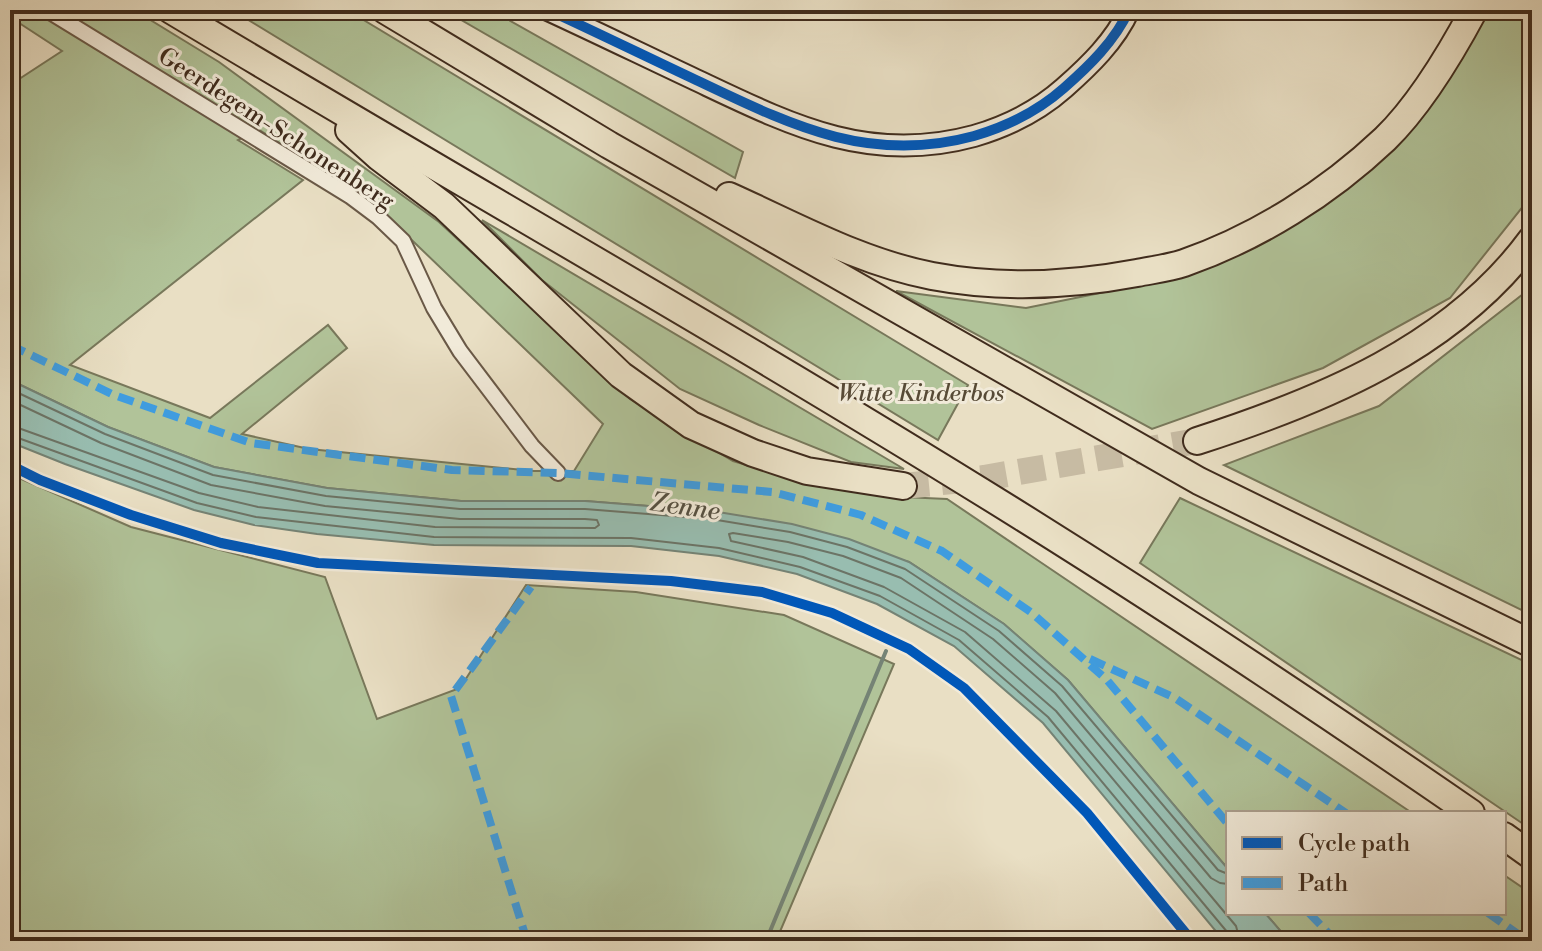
<svg xmlns="http://www.w3.org/2000/svg" width="1542" height="951" font-family="'Libre Bodoni',serif">
<style>
.green{fill:#b1c399;stroke:#78785b;stroke-width:2;fill-rule:evenodd}
.water{fill:#98bdb0;stroke:#758375;stroke-width:2}
.lines{fill:none;stroke-linecap:round;stroke-linejoin:round}
.shore{stroke:#6c7466;stroke-width:2}
.stream{stroke:#758375;stroke-width:4}
.motorway-tunnel{stroke:#c7bba3;stroke-width:26;stroke-dasharray:26 13;stroke-linecap:butt}
.minor-casing{stroke:#6a5947;stroke-width:18}
.secondary-casing{stroke:#402c1d;stroke-width:24}
.motorway-casing{stroke:#402c1d;stroke-width:30}
.minor{stroke:#f1ead9;stroke-width:14}
.secondary{stroke:#f1ead9;stroke-width:20}
.motorway{stroke:#e9dfc4;stroke-width:26}
.quiet{stroke:#3f9cdf;stroke-width:8;stroke-dasharray:16 8;stroke-linecap:butt}
.cycleway-casing{stroke:#f1ead9;stroke-width:15}
.cycleway{stroke:#0057b8;stroke-width:10}
.labels{text-anchor:middle;dominant-baseline:central;stroke-width:6;stroke-linejoin:round;paint-order:stroke}
.street-label{font-size:24px;fill:#402c1d;stroke:#f1ead9}
.park-label{font-size:24px;font-style:italic;fill:#574a36;stroke:#f1ead9}
.water-label{font-size:26px;font-style:italic;fill:#565042;stroke:#f1ead9}
</style>
<rect width="100%" height="100%" fill="#e9dfc4"/>
<filter id="stains"><feTurbulence type="fractalNoise" baseFrequency=".0025" numOctaves="4"/><feColorMatrix values="0 0 0 0 .2 0 0 0 0 .09 0 0 0 0 .02 0 0 0 .5 -.17"/></filter>
<radialGradient id="worn" r=".72"><stop offset=".6" stop-color="#630" stop-opacity="0"/><stop offset="1" stop-color="#630" stop-opacity=".3"/></radialGradient>
<g class="green">
<path d="M10 10H134L219 62 439 222 630 399 733 461 804 482 903 497 947 499 1412 813H1228V869L1068 680 1004 624 909 562 712 511 585 501H461L327 488 214 467 108 427 10 380V85L62 51 10 17ZM258 129 370 202 392 221 603 424 574 471H534L309 449 242 434 347 348 328 325 210 418 70 365 303 180 238 140Z"/>
<path d="M232 10H347L968 385 938 440Z"/>
<path d="M444 10H491L743 152 735 178Z"/>
<path d="M1485 10H1532V195L1450 298 1323 368 1152 429 896 291 1026 308 1184 276 1322 203Z"/>
<path d="M482 220 904 469 851 462 759 425 680 389 542 280Z"/>
<path d="M1532 287V615L1224 465 1379 406Z"/>
<path d="M10 474 131 527 325 577 377 719 460 688 526 585 636 592 784 615 894 664 776 941H10Z"/>
<path d="M1180 498 1532 665V830L1140 563Z"/>
<path d="M1504 875 1532 894V941H1289L1265 913H1504Z"/>
</g>
<path class="water" d="M10 380 108 427 214 467 327 488 461 501H585L712 511 792 524 849 539 909 562 1004 624 1068 680 1228 869V913H1265L1289 941H1224L1043 723 954 646 877 604 797 574 719 556 631 546 434 545 317 534 254 525 194 510 65 464 10 442Z"/>
<g class="lines">
<g class="shore">
<path d="M10 389 105 434 213 475 326 496 460 509H585L711 519 790 532 847 547 905 569 999 631 1062 686 1218 870 1228 874"/>
<path d="M10 400 101 443 211 485 325 506 460 519H585L597 520 599 525 595 528 435 527 258 507 199 493 10 425"/>
<path d="M10 435 197 503 256 517 434 537 631 538 719 548 800 567 880 596 959 640 1048 717 1228 933 1230 941"/>
<path d="M1228 884 1220 883 1211 878 1055 693 993 639 901 578 843 556 788 542 733 533 729 534 731 541 803 557 884 587 965 632 1056 711 1236 926 1240 941"/>
</g>
<path class="stream" d="M766 941 886 651"/>
<path class="motorway-tunnel" d="M903 486 984 478 1197 441"/>
<g class="minor-casing">
<path id="minor" d="M47 10 350 196 378 217 403 241 434 308 460 351 532 446 558 473"/>
</g>
<g class="secondary-casing">
<path id="secondary" d="M548 10C598 33 647 57 696 80 789 124 868 165 974 136 1008 126 1037 112 1064 88 1089 66 1115 41 1129 10"/>
</g>
<g class="motorway-casing">
<g id="motorway">
<path d="M171 10C454 180 742 342 1022 517 1174 612 1323 711 1471 813"/>
<path d="M385 10 609 145 1199 481 1532 644"/>
<path d="M349 130 379 157 444 206 621 375 691 425 753 453 807 471 903 486"/>
<path d="M729 196C796 226 860 262 932 276 1001 289 1068 286 1137 273 1152 270 1169 268 1184 263 1258 237 1328 193 1385 139 1420 105 1451 53 1474 10"/>
<path d="M1197 441C1321 401 1452 348 1532 239"/>
<path d="M1504 836 1532 856"/>
</g>
</g>
<use href="#minor" class="minor"/>
<use href="#secondary" class="secondary"/>
<use href="#motorway" class="motorway"/>
<g class="quiet">
<path d="M10 345 114 395 251 443 452 470 558 473 772 492 861 515 942 551 1032 613 1107 680 1228 824"/>
<path d="M1090 659 1175 698 1346 813"/>
<path d="M1309 913 1336 941"/>
<path d="M1488 913 1528 941"/>
<path d="M527 941 451 696 531 587"/>
</g>
<g class="cycleway-casing">
<g id="cycleway">
<path d="M548 10C598 33 647 57 696 80 789 124 868 165 974 136 1008 126 1037 112 1064 88 1089 66 1115 41 1129 10"/>
<path d="M10 465 40 480 131 515 221 543 318 563 671 581 762 592 832 613 909 649 964 688 1087 813 1192 941"/>
</g>
</g>
<use href="#cycleway" class="cycleway"/>
</g>
<g class="labels">
<g class="street-label">
<text transform="translate(276 129) rotate(33)">Geerdegem-Schonenberg</text>
</g>
<g class="park-label">
<text x="921" y="394">Witte Kinderbos</text>
</g>
<g class="water-label">
<text transform="translate(685 507) rotate(8)">Zenne</text>
</g>
</g>
<rect width="1542" height="951" fill="none" stroke="#e9dfc4" stroke-width="40"/>
<rect x="12" y="12" width="1518" height="927" fill="none" stroke="#402c1d" stroke-width="4"/>
<rect x="20" y="20" width="1502" height="911" fill="none" stroke="#402c1d" stroke-width="2"/>
<rect x="1226" y="811" width="280" height="104" fill="#f1ead9" stroke="#aa9e8e" stroke-width="2"/>
<rect x="1242" y="837" width="40" height="12" fill="#0057b8" stroke="#aa9e8e" stroke-width="2"/>
<text x="1298" y="851" font-size="24" fill="#402c1d">Cycle path</text>
<rect x="1242" y="877" width="40" height="12" fill="#3f9cdf" stroke="#aa9e8e" stroke-width="2"/>
<text x="1298" y="891" font-size="24" fill="#402c1d">Path</text>
<rect width="100%" height="100%" filter="url(#stains)"/>
<rect width="100%" height="100%" fill="url(#worn)"/>
</svg>
